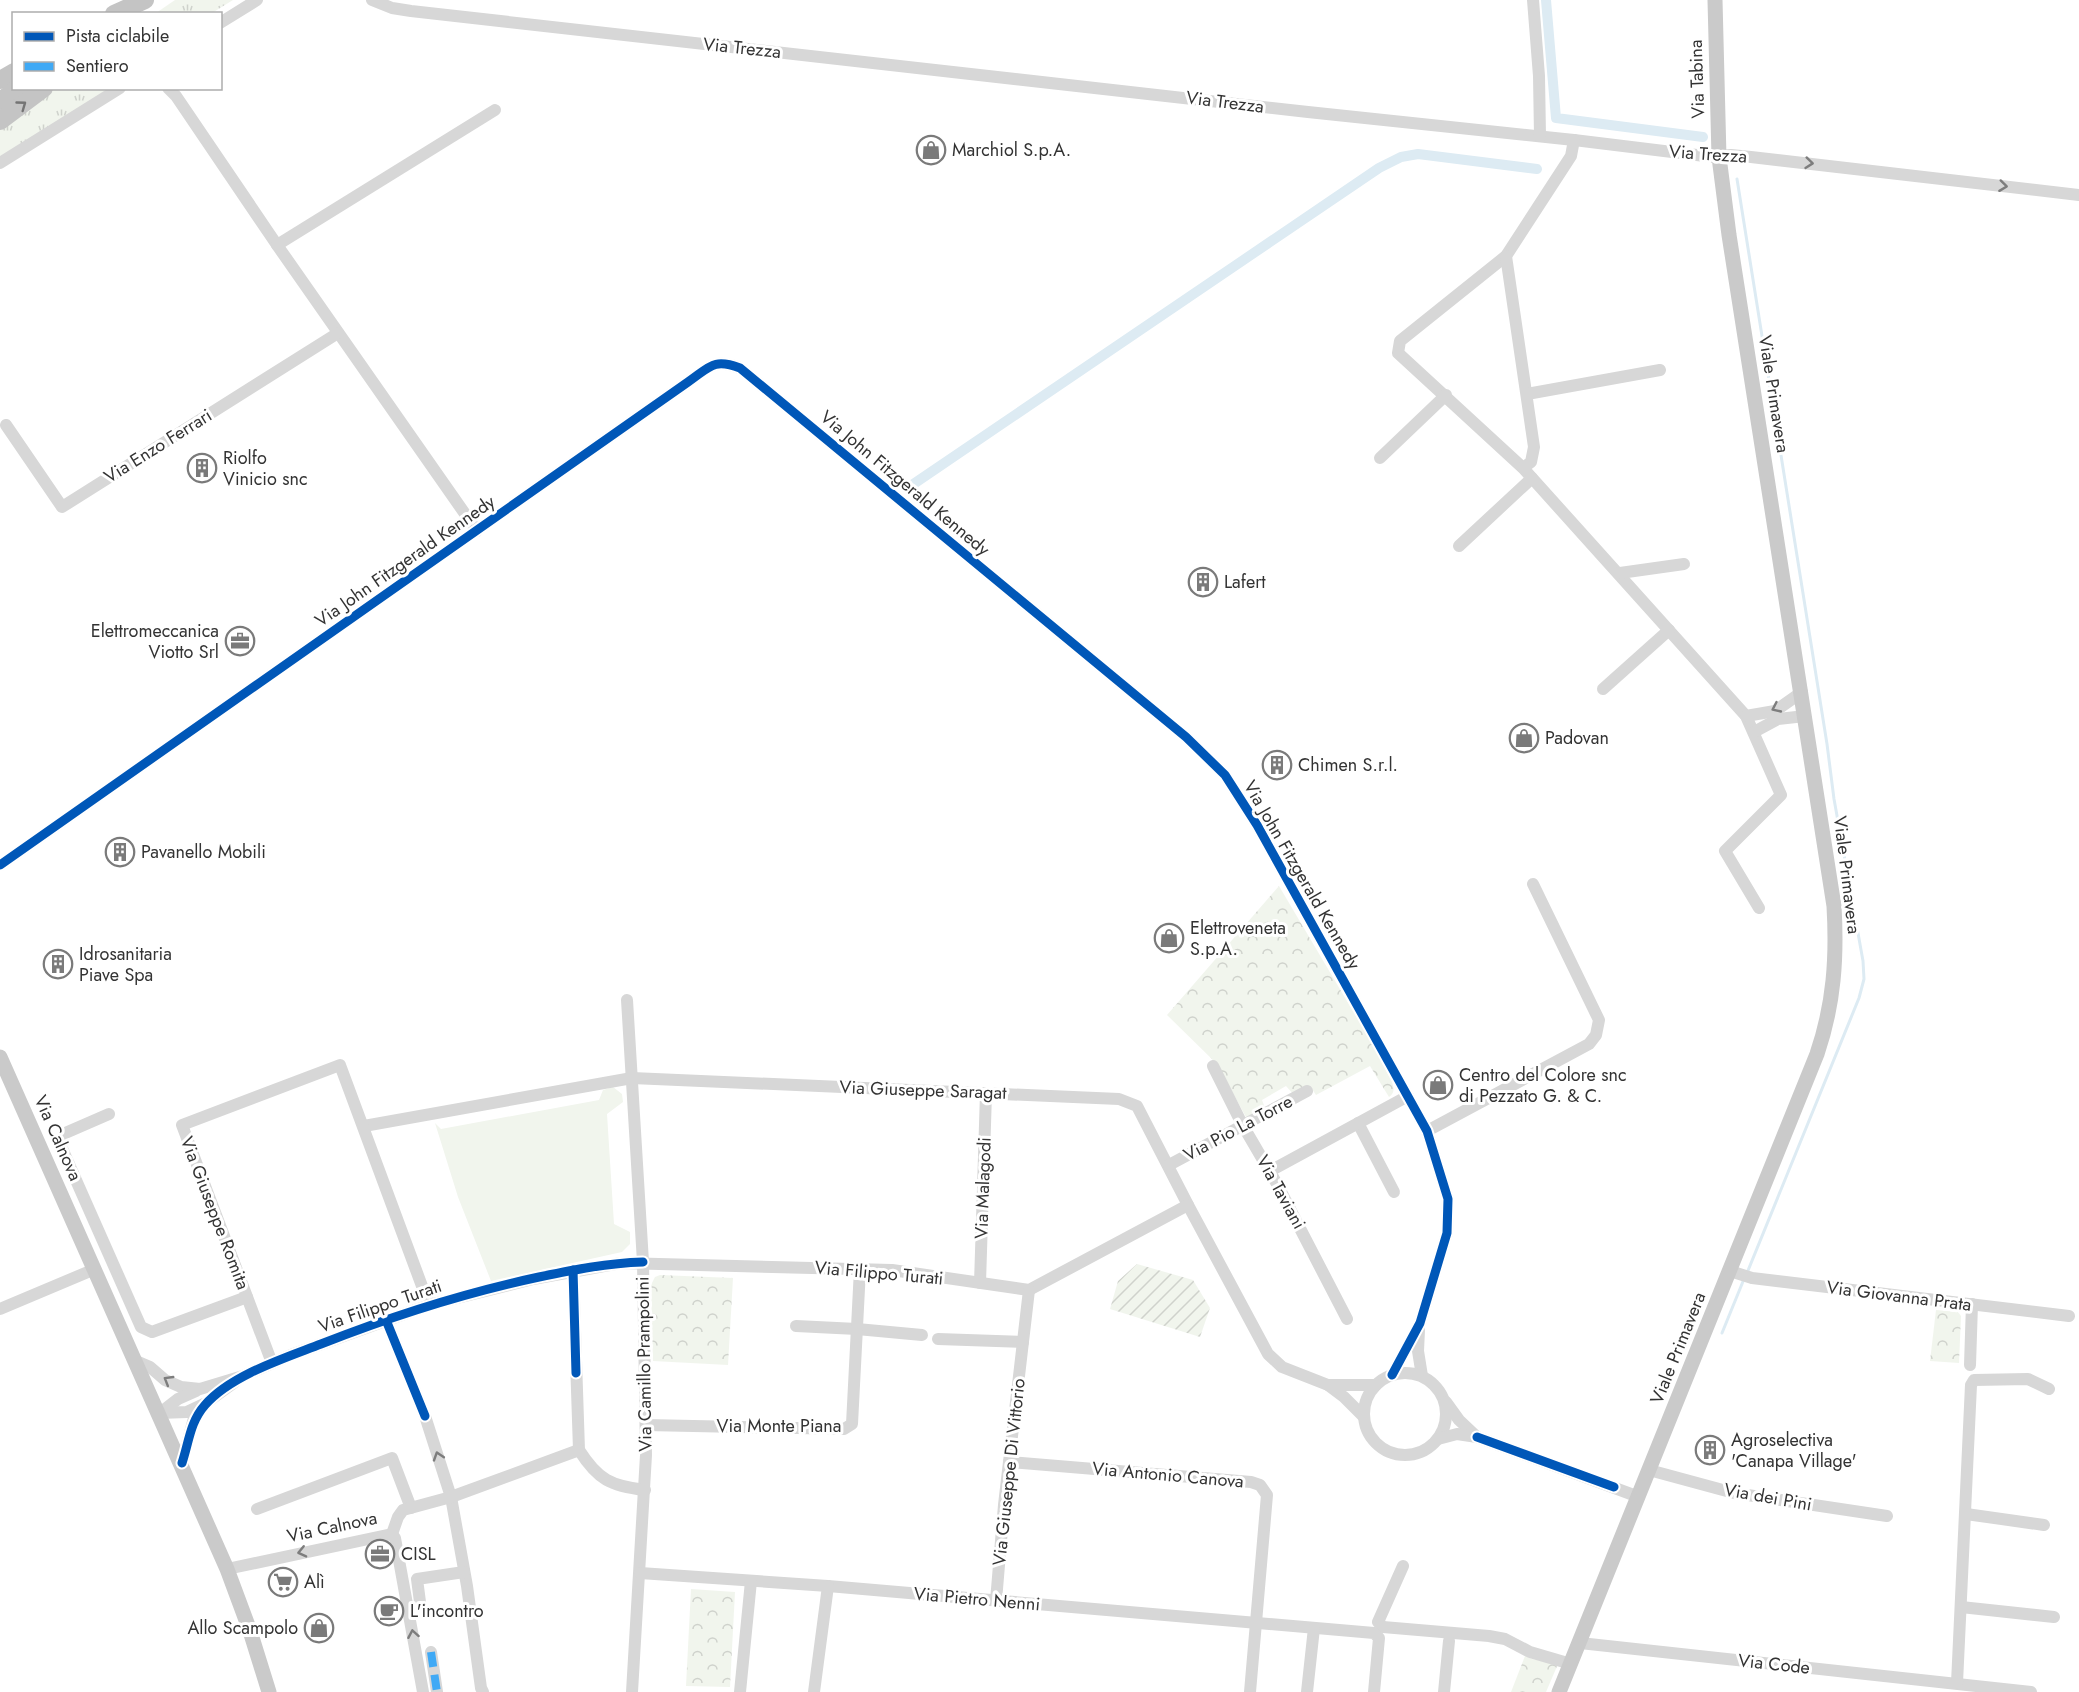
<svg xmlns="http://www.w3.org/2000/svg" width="2079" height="1692" font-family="Jost,sans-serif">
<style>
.grass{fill:url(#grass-tufts)}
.park{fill:url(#park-crowns)}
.garden{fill:url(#garden-furrows)}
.pitch{fill:#f1f5ed}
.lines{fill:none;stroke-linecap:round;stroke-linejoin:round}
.stream{stroke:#ddebf3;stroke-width:3}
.canal{stroke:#ddebf3;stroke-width:10}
.minor{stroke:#d7d7d7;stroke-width:12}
.major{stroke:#cacaca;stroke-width:15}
.highway{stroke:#c4c4c4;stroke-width:18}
.quiet{stroke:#3fa9f5;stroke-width:8;stroke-dasharray:15 8;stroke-linecap:butt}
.cycleway-casing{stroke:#fff;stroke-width:13}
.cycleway{stroke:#0057b8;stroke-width:9}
.oneway{stroke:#747474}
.oneway2{stroke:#7d7d7d}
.labels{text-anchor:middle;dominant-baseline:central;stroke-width:6;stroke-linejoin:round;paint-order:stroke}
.street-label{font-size:18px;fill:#333;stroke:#fff}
.poi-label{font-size:18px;fill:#333;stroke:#fff;text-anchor:start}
</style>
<defs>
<pattern id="grass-tufts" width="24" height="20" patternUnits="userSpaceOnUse" patternTransform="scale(1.5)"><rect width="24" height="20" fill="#f1f5ed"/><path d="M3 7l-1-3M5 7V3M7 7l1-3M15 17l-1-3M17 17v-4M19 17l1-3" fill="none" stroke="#cfd2cc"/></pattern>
<pattern id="park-crowns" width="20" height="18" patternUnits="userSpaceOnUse" patternTransform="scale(1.5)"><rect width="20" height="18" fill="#f1f5ed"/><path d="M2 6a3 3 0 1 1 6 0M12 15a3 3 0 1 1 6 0" fill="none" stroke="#cfd2cc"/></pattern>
<pattern id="garden-furrows" width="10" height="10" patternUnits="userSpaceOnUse" patternTransform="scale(1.5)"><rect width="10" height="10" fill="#f1f5ed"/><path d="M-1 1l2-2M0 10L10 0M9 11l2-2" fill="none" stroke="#cfd2cc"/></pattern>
</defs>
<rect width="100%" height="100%" fill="#fff"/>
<g class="grass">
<path d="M175 0H233L212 13H156Z"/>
<path d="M52 89H114L0 159V127Z"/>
</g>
<g class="park">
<path d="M1279 886 1370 1040 1392 1082C1394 1088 1395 1093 1389 1097L1370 1066 1316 1095 1310 1086 1294 1095 1286 1086 1262 1100 1265 1108 1247 1119 1217 1064 1167 1015Z"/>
<path d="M660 1275 733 1278 728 1365 653 1361 651 1285 655 1277Z"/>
<path d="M1936 1310 1958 1312 1961 1316 1959 1363 1930 1361Z"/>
<path d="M691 1589 735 1592 730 1687 686 1686Z"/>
<path d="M1525 1656 1532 1659 1558 1664 1546 1692H1511Z"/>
</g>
<path class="garden" d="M1137 1264 1193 1280 1210 1308 1200 1337 1110 1309 1118 1281Z"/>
<path class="pitch" d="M613 1087 622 1094 623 1102 607 1114 614 1224 630 1232V1244L622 1252 491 1281 458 1197 435 1123 441 1129 599 1100 603 1090Z"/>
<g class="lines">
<g class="stream">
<path d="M1737 179 1827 744 1834 799 1863 961 1864 979 1859 998 1747 1273"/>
<path d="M1722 1333 1744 1279"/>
</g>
<g class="canal">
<path d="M1546 0 1556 118 1703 137"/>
<path d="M912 485 1379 168 1401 157 1418 154 1537 169"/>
</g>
<g class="minor">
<path d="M372 0 392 8 411 11 1308 112 1574 140 1713 157 1731 155 1751 157 2079 195"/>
<path d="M1533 0 1539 76 1540 136"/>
<path d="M220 23 257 0"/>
<path d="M168 88 176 96 277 245 477 531"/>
<path d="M1574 140 1571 156 1506 256 1400 341 1398 353 1523 468 1746 716 1781 795 1725 851 1759 908"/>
<path d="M0 163 120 88"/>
<path d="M277 245 495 110"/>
<path d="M1506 256 1534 447 1531 462 1523 468"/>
<path d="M1527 394 1660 370"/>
<path d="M6 425 62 507 338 333"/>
<path d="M1380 458 1446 395"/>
<path d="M1459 546 1532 478"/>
<path d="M1620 573 1684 564"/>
<path d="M1603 689 1669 630"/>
<path d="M1746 716 1775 711 1802 692"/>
<path d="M1754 732 1778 719 1805 716"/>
<path d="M0 865 688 382C710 367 713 358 740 368L1186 737 1225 775 1257 825 1427 1131 1448 1199 1447 1233 1420 1323 1392 1375"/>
<path d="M627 1000 643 1262 646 1455 632 1692"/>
<path d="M1213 1066 1242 1124 1277 1184 1347 1319"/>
<path d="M109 1114 63 1134 60 1144 141 1327 152 1332 247 1297"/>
<path d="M1358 1123 1394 1192"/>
<path d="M364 1126 632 1078 1119 1099 1137 1106 1188 1205 1268 1354 1282 1367 1328 1385 1344 1397 1364 1417"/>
<path d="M1427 1131 1589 1044 1596 1035 1599 1020 1533 884"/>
<path d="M1169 1165 1307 1091"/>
<path d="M1270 1171 1408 1096"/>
<path d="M573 1270 579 1450C598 1480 611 1486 645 1490"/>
<path d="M1730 1271 1752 1278 2069 1316"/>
<path d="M980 1283 986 1093"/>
<path d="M0 1309 95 1269"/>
<path d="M386 1320 425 1416 451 1497 467 1586 481 1688 483 1692"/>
<path d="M796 1326 857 1329 922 1335"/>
<path d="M1419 1330 1418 1351 1422 1376"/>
<path d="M938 1339 1023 1342"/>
<path d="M136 1361 150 1367 165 1380 181 1387 200 1389 243 1376 291 1355 429 1305 533 1279 621 1263 892 1270 1029 1290 1188 1205"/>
<path d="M272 1363 182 1125 340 1065 429 1305"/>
<path d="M1970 1365 1972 1304"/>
<circle cx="1405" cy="1414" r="41"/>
<path d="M1328 1385H1376"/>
<path d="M1446 1402 1459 1420 1477 1437"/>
<path d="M159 1413 187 1412 204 1404"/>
<path d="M160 1413 178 1399 196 1391"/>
<path d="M646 1425 844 1429 852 1424 860 1269"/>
<path d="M1438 1439 1457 1434 1477 1437 1639 1497"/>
<path d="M1009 1462 1251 1482 1260 1485 1267 1495 1250 1692"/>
<path d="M182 1463 194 1418 206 1403 235 1382"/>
<path d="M1649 1470 1734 1493 1887 1516"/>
<path d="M257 1509 392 1458 411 1508"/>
<path d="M1966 1514 2044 1525"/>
<path d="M392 1534 398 1517 403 1510 451 1497 579 1450"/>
<path d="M1403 1566 1378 1622 1383 1627 1489 1636 1505 1639 1530 1652 1571 1664"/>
<path d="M227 1569 392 1534 395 1538 423 1692"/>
<path d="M640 1573 828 1586 1374 1633 1379 1638 1374 1692"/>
<path d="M996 1601 1004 1505 1029 1290"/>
<path d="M420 1602 417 1579 464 1572"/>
<path d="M1961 1607 2054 1617"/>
<path d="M1580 1643 2031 1692"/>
<path d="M431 1652 437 1692"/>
<path d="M1957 1683 1971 1385 1974 1380 2028 1379 2049 1389"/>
<path d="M740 1692 751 1581"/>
<path d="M814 1692 828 1586"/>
<path d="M1307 1692 1314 1628"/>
<path d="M1444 1692 1449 1641"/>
</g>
<g class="major">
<path d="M0 1057 227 1569 250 1631 269 1692"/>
<path d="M1559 1692 1817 1054C1834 1004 1837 958 1834 906L1729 235 1719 157 1715 0"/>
</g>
<g class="highway">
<path d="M114 14 145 0"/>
<path d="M0 80 14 72"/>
<path d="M0 101 18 88"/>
<path d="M0 121 44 88"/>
</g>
<path class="quiet" d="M431 1652 437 1692"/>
<g class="cycleway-casing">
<g id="cycleway">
<path d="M0 865 688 382C710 367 713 358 740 368L1186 737 1225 775 1257 825 1427 1131 1448 1199 1447 1233 1420 1323 1392 1375"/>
<path d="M573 1270 576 1373"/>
<path d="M386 1320 425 1416"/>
<path d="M1477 1437 1614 1487"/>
<path d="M182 1463C189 1442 190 1422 205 1405 231 1375 285 1358 321 1344 392 1316 464 1293 539 1277 573 1270 607 1263 643 1262"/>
</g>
</g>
<use href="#cycleway" class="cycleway"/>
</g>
<defs><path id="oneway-chevron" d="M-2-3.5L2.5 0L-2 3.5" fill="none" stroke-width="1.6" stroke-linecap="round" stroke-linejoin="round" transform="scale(1.5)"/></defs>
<use class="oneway" href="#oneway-chevron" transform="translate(22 105) rotate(-36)"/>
<g class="oneway2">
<use href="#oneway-chevron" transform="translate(1809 163) rotate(6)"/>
<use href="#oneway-chevron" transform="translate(2003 186) rotate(7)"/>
<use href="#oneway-chevron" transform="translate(1776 708) rotate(155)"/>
<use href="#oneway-chevron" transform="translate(168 1380) rotate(-149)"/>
<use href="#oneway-chevron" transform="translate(438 1456) rotate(-108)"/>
<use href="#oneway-chevron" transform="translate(302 1552) rotate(167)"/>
<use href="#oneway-chevron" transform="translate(413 1634) rotate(-100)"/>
</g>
<defs>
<g id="shop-ring" transform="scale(1.5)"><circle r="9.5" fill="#fff" stroke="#7a7a7a" stroke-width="1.5"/><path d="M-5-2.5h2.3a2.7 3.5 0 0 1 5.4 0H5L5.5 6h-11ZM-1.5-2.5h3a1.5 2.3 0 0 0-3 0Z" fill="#7a7a7a"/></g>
<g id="building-ring" transform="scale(1.5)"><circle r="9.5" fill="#fff" stroke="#7a7a7a" stroke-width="1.5"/><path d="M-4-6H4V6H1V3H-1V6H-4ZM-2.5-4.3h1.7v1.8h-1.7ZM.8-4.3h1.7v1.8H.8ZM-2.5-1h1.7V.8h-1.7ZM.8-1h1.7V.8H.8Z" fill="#7a7a7a"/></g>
<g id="office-ring" transform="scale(1.5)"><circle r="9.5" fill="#fff" stroke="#7a7a7a" stroke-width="1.5"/><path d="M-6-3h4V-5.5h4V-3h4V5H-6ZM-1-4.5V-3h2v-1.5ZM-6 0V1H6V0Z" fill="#7a7a7a"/></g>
<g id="supermarket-ring" transform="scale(1.5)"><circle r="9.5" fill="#fff" stroke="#7a7a7a" stroke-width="1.5"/><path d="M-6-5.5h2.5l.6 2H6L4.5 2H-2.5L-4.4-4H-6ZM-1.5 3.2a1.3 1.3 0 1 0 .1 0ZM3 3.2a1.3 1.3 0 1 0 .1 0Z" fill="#7a7a7a"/></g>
<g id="cafe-ring" transform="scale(1.5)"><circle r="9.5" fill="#fff" stroke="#7a7a7a" stroke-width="1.5"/><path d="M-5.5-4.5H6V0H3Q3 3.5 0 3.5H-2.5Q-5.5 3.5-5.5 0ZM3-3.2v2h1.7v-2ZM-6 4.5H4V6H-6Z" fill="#7a7a7a"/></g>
</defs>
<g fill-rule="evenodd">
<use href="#shop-ring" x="931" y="150"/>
<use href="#building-ring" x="202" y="468"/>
<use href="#building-ring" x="1203" y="582"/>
<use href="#office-ring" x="240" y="641"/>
<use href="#shop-ring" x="1524" y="738"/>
<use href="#building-ring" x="1277" y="765"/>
<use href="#building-ring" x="120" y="852"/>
<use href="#shop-ring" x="1169" y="938"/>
<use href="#building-ring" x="58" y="964"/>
<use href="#shop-ring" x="1438" y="1085"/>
<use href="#building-ring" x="1710" y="1450"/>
<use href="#office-ring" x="380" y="1554"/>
<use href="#supermarket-ring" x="283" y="1582"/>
<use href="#cafe-ring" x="389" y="1611"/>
<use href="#shop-ring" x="319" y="1628"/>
</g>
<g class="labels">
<g class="street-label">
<text transform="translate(742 48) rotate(6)">Via Trezza</text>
<text transform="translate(1697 79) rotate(-92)">Via Tabina</text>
<text transform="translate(1225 102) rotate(7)">Via Trezza</text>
<text transform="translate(1708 154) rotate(4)">Via Trezza</text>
<text transform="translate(1774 394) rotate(81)">Viale Primavera</text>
<text transform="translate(158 446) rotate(-32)">Via Enzo Ferrari</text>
<text transform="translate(905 483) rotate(40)">Via John Fitzgerald Kennedy</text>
<text transform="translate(405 561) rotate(-35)">Via John Fitzgerald Kennedy</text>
<text transform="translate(1302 875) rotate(60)">Via John Fitzgerald Kennedy</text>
<text transform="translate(1847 875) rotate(83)">Viale Primavera</text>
<text transform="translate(923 1090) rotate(2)">Via Giuseppe Saragat</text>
<text transform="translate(1238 1128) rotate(-28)">Via Pio La Torre</text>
<text transform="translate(58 1138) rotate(66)">Via Calnova</text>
<text transform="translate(983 1188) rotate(-88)">Via Malagodi</text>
<text transform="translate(1281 1192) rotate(61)">Via Taviani</text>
<text transform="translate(215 1213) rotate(69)">Via Giuseppe Romita</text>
<text transform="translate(879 1273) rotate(5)">Via Filippo Turati</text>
<text transform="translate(1899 1296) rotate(7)">Via Giovanna Prata</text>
<text transform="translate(380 1306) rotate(-19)">Via Filippo Turati</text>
<text transform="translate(1678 1348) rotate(-68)">Viale Primavera</text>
<text transform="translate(644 1364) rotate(-91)">Via Camillo Prampolini</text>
<text x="779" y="1426">Via Monte Piana</text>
<text transform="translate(1009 1472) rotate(-84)">Via Giuseppe Di Vittorio</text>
<text transform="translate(1168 1475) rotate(5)">Via Antonio Canova</text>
<text transform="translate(1768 1497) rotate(10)">Via dei Pini</text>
<text transform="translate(332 1527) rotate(-12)">Via Calnova</text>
<text transform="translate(977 1599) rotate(5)">Via Pietro Nenni</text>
<text transform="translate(1774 1664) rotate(6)">Via Code</text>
</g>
<g class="poi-label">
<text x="952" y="150">Marchiol S.p.A.</text>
<text x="223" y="458">Riolfo<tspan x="223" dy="21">Vinicio snc</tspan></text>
<text x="1224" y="582">Lafert</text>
<text x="219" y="631" text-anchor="end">Elettromeccanica<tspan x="219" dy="21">Viotto Srl</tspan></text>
<text x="1545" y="738">Padovan</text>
<text x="1298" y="765">Chimen S.r.l.</text>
<text x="141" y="852">Pavanello Mobili</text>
<text x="1190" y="928">Elettroveneta<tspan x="1190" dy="21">S.p.A.</tspan></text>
<text x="79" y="954">Idrosanitaria<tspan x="79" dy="21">Piave Spa</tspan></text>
<text x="1459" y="1075">Centro del Colore snc<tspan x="1459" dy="21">di Pezzato G. &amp; C.</tspan></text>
<text x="1731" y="1440">Agroselectiva<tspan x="1731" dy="21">'Canapa Village'</tspan></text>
<text x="401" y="1554">CISL</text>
<text x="304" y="1582">Alì</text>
<text x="410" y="1611">L'incontro</text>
<text x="298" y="1628" text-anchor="end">Allo Scampolo</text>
</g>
</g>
<rect x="12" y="12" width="210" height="78" fill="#ffffff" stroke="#adadad" stroke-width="1.5"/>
<rect x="24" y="32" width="30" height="9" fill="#0057b8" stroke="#adadad" stroke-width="1.5"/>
<text x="66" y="42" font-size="18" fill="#333333">Pista ciclabile</text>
<rect x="24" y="62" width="30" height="9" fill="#3fa9f5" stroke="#adadad" stroke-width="1.5"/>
<text x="66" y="72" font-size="18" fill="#333333">Sentiero</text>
</svg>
